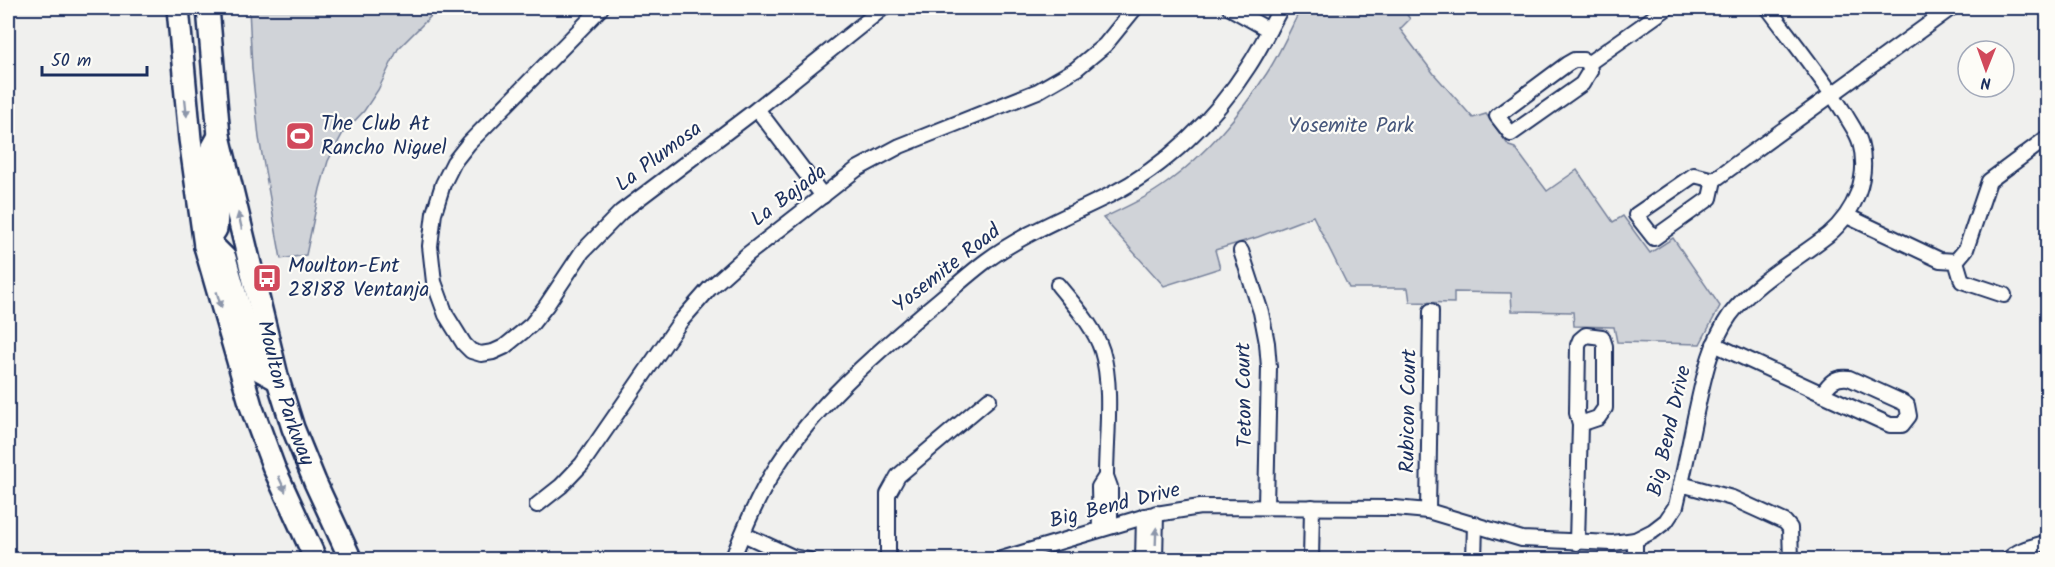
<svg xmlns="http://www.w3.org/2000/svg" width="2055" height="567" font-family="Kalam,sans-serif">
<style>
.green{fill:#d0d3d8;stroke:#76819b;stroke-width:1.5}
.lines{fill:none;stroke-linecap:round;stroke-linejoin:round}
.minor-casing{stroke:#1b2f5e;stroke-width:18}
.primary-casing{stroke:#1b2f5e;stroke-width:26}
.minor{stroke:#fdfcf7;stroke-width:14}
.primary{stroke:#fdfcf7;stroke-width:21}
.oneway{fill:#8c96aa}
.labels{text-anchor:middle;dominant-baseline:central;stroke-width:4.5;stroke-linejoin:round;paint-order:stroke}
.poi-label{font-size:21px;fill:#1b2f5e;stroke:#fdfcf7;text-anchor:start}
.park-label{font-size:21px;fill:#48587c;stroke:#fdfcf7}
.street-label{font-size:21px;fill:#1b2f5e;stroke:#fdfcf7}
</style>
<rect width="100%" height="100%" fill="#f0f0ee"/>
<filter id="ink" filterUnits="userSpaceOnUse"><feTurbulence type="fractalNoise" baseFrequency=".0167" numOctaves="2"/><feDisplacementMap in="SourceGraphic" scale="12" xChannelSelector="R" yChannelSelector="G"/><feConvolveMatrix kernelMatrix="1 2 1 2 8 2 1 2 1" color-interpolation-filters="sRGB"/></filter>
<g filter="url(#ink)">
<g class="green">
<path d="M249 8H439L398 49 378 90 364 111 343 133 328 161 320 189 306 255 281 259 259 138 252 69Z"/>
<path d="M1301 8H1402L1410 19 1400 29 1434 74 1473 118 1486 114 1509 146 1515 148 1547 191 1577 170 1613 222 1623 216 1650 253 1673 238 1720 306 1700 344 1617 342 1614 327 1574 326 1573 312 1512 311 1511 293 1454 292V303L1410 302 1408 288H1349L1313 216 1258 237 1215 250 1220 268 1164 286 1103 218C1126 207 1148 197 1168 182 1206 154 1241 113 1267 73 1280 53 1290 30 1301 8Z"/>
</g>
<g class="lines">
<g class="minor-casing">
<g id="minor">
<path d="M601 8 469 143 454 162 443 184 434 213 430 246 434 282 446 315 464 344 471 351 481 354 493 352 504 347 531 325 546 306 582 252 621 212 757 109 883 8"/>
<path d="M1230 8 1269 30"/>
<path d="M1574 60H1583L1589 63 1590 71 1582 84 1511 134 1497 116 1567 64Z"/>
<path d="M1589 63 1667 8"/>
<path d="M757 109 823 196"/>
<path d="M1714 180 1694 175 1636 215 1654 238 1710 198 1714 180 1951 8"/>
<path d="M1847 216 1940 260 1956 261 1962 281 2004 295"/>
<path d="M1241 251 1261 312 1267 343 1269 367 1266 506"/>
<path d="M1956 261 1966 249 1989 181 2048 137"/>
<path d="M1058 285C1074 305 1094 326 1102 351 1113 387 1106 439 1106 476L1110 487V525"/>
<path d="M1714 344 1890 425H1902L1909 416 1907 405 1902 402 1849 378C1835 376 1829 383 1822 394"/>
<path d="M1681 484 1732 498 1785 522 1790 528 1791 560"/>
<path d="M537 505 561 486 582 464 680 322 709 289 748 254 857 169 900 146 1038 91 1076 69 1105 45 1135 8"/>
<path d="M1428 511 1431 311"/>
<path d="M1100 528 1099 487 1106 476"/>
<path d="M743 534 793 557 809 560"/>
<path d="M1577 543 1580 424 1577 413 1578 345 1580 340 1586 335 1602 337 1605 346V408L1598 418 1580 424"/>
<path d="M732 560C745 527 758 496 777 466 817 404 872 357 927 310 947 294 966 276 986 261 1024 233 1068 216 1110 195 1165 167 1215 119 1248 67 1261 48 1270 27 1281 8"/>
<path d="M888 560V494L898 476 989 399"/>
<path d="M998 560 1150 515 1200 507 1395 508 1428 511 1522 539 1613 543 1635 540 1653 531 1666 521 1676 506C1683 476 1689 447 1695 417 1703 382 1709 345 1730 315 1755 282 1796 260 1828 235 1855 212 1870 177 1860 142 1857 132 1850 123 1845 114 1822 77 1794 43 1768 8"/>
<path d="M1143 560 1144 516"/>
<path d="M1155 560 1156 513"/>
<path d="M1311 560 1312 507"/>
<path d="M1474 560 1475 524"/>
<path d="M1635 560V540"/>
<path d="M2008 560C2017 549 2035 546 2048 542"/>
</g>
</g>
<g class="primary-casing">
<g id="primary">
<path d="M178 8 190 139 205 246 251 406 274 468 316 560"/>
<path id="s1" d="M208 8 219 136 278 380 293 428 315 482 351 560"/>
<path d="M219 136 209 154 217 213 216 229 205 246 214 247 225 258 252 352 260 370 278 380"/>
</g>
</g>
<use href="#minor" class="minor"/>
<use href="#primary" class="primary"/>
</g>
<defs><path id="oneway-solid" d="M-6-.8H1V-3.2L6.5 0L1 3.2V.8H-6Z" transform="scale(1.5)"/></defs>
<g class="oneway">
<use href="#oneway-solid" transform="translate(186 108) rotate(84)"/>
<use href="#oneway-solid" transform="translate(240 221) rotate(-103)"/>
<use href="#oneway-solid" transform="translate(219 300) rotate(74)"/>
<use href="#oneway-solid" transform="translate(282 484) rotate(66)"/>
<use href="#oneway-solid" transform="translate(1156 536) rotate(-88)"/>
</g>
</g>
<defs>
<g id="stadium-square" transform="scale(1.5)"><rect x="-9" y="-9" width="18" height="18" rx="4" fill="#d1495b" stroke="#fdfcf7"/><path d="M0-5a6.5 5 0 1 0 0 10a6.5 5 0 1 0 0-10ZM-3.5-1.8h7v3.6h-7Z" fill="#fff"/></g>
<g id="bus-square" transform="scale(1.5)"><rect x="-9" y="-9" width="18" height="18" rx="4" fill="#d1495b" stroke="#fdfcf7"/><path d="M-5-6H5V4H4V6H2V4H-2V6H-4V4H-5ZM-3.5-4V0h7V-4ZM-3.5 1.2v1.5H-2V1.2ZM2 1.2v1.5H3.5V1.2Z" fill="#fff"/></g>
</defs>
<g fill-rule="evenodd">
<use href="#stadium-square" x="300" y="136"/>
<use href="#bus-square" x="267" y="278"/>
</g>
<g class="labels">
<g class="poi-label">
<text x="321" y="124">The Club At<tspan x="321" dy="24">Rancho Niguel</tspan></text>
<text x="288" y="266">Moulton-Ent<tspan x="288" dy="24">28188 Ventanja</tspan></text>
</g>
<g class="park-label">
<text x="1351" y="126">Yosemite Park</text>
</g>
<g class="street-label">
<text transform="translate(659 157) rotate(-37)">La Plumosa</text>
<text transform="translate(789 196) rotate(-37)">La Bajada</text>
<text transform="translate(947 269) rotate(-38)">Yosemite Road</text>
<text stroke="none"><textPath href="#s1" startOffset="394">Moulton Parkway</textPath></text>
<text transform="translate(1245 395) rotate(-91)">Teton Court</text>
<text transform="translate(1409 411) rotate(-89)">Rubicon Court</text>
<text transform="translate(1670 431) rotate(-77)">Big Bend Drive</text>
<text transform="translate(1115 506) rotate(-14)">Big Bend Drive</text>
</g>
</g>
<rect width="2055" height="567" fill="none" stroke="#fdfcf7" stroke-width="30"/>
<rect x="15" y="15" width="2025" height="537" fill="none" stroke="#1b2f5e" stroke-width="2" filter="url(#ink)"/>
<g transform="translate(1986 69) rotate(181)"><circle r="28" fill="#fdfcf7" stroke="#a3aaba" stroke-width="1.5"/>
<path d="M0-4.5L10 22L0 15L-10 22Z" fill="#d1495b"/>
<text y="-9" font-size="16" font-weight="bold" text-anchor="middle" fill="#1b2f5e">N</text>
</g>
<path d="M42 66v9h105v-9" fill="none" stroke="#1b2f5e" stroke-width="3"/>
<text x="51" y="66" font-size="18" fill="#1b2f5e" stroke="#fdfcf7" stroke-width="4.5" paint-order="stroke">50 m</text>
</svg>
